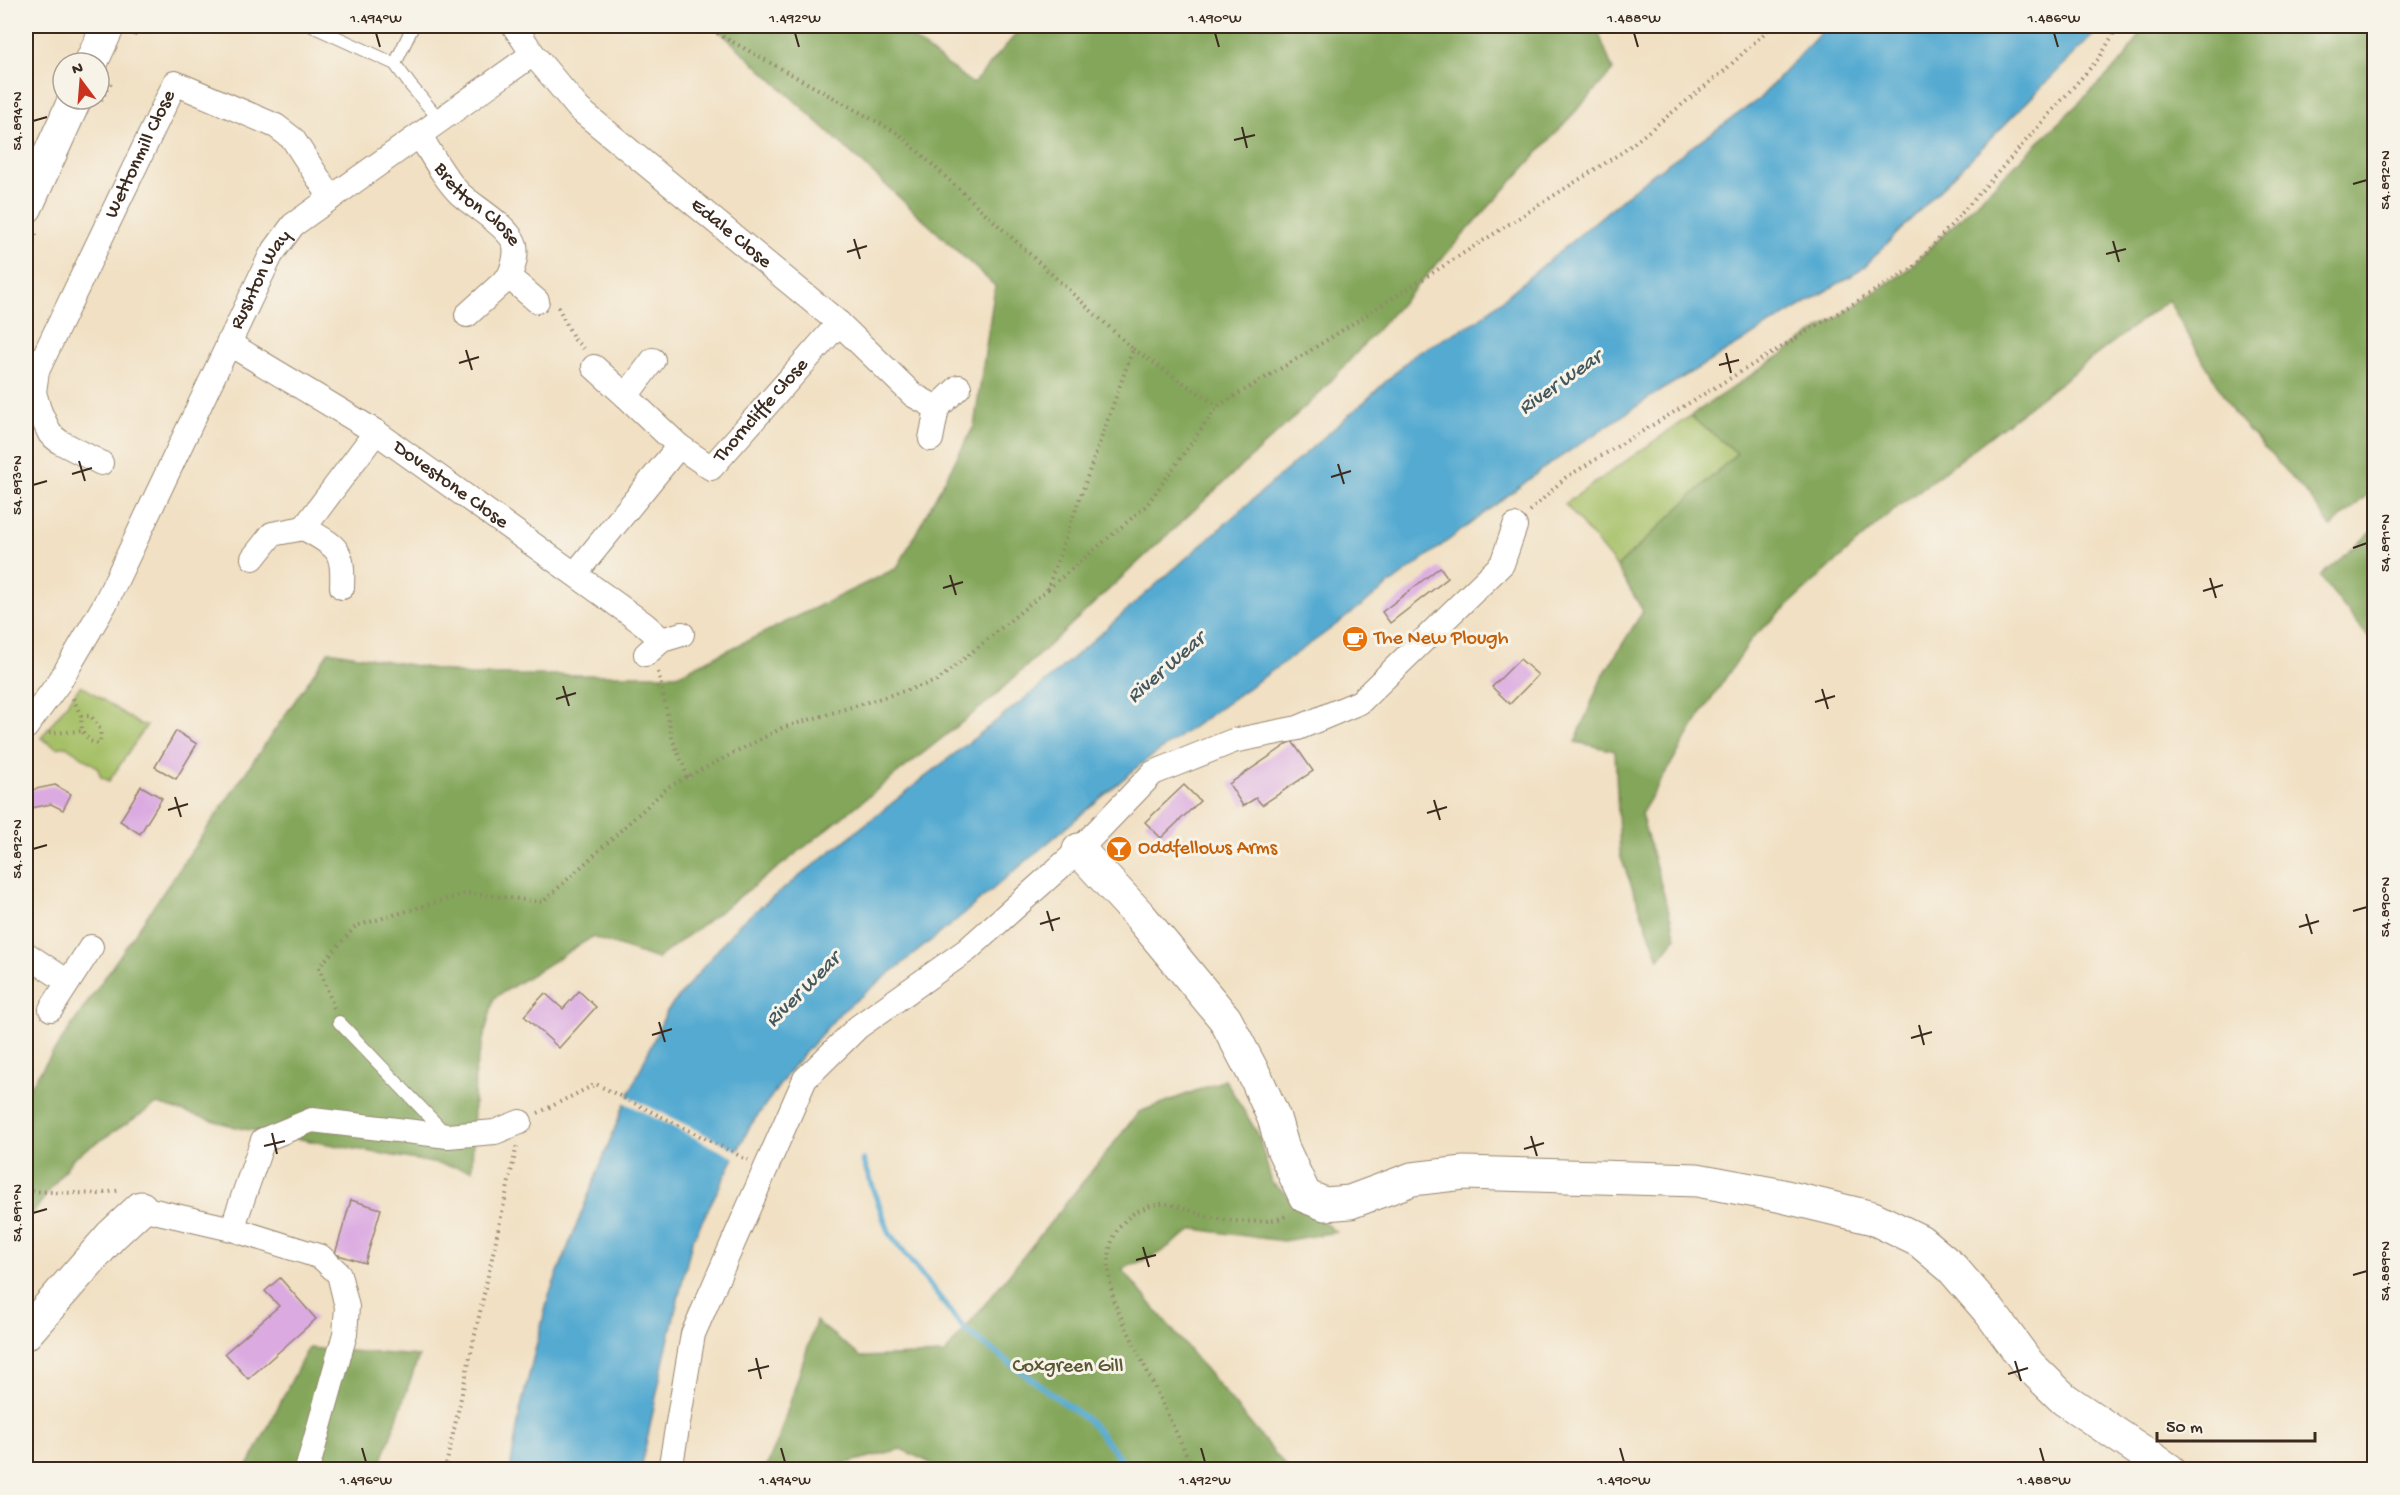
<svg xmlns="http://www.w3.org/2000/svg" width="2400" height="1495" font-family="'Gochi Hand',sans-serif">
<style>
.green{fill:#a4bf65;stroke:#707442;stroke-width:1.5}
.forest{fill:#83a65a;stroke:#5f683c;stroke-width:1.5}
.water{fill:#55aad1;stroke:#486a78;stroke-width:1.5}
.pier{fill:#f1e0c3}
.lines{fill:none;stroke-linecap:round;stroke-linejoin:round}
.stream{stroke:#55aad1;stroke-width:6}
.building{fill:#dbaae1}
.lane-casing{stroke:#968570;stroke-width:14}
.street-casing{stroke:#968570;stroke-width:26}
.secondary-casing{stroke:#968570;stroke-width:35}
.path{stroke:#968570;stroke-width:4;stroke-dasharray:1.5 4.5;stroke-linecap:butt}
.lane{stroke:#fff;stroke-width:12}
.street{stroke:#fff;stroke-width:24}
.secondary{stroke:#fff;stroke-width:33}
.ticks{fill:none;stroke:#3b2a1e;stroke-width:2}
.labels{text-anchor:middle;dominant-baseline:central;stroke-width:6;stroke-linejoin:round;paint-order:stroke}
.street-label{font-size:20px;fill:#3b2a1e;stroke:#f7f3e8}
.food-label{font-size:20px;fill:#c56008;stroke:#f7f3e8;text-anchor:start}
.park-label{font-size:20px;fill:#5a5733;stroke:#f7f3e8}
.water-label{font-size:21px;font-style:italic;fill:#44575d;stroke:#f7f3e8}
.neatline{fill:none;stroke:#3b2a1e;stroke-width:2}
.ticks-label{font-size:15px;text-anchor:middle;fill:#3b2a1e}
</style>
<rect width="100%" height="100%" fill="#f7f3e8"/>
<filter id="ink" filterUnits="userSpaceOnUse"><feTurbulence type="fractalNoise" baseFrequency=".0167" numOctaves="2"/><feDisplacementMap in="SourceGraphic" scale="12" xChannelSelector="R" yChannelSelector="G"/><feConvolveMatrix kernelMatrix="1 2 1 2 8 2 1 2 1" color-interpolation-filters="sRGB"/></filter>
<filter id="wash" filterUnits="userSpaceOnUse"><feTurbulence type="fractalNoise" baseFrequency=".008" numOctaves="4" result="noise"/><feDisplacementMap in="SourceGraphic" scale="24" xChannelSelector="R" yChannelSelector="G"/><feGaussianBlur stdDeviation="1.35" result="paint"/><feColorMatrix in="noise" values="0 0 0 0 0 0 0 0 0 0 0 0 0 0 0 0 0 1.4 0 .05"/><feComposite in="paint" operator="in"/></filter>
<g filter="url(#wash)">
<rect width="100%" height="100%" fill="#f1e0c3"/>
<g class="green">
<path d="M1690 416 1737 453 1617 567 1565 504Z"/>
<path d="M81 685 139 724 147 725 109 781 101 777 97 767 66 746 57 748 41 738Z"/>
</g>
<g class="forest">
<path d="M714 26H896L973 84 1023 26H1596L1613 70 1319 394 989 701 792 857 657 959 592 937 494 998 475 1071 472 1170 239 1128 157 1104 74 1157 26 1223V1092L329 651 470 675H677L897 568 974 426 995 286Z"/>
<path d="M2144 26H2374V489L2331 527 2311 499 2235 415 2168 300 1890 513 1753 637 1698 719 1641 814 1676 937 1659 959 1620 855 1615 751 1575 742 1602 677 1643 611 1617 567 1737 453 1690 416 1906 271 2124 59Z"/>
<path d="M2374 530V643L2358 625 2320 576Z"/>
<path d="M1225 1080 1258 1134 1272 1183 1336 1232 1283 1241 1194 1229 1156 1255 1122 1269 1288 1469 945 1470 901 1449 839 1465 836 1469 765 1470 778 1440 816 1321 861 1357 945 1354 1139 1112Z"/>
<path d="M308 1348 419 1356 379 1469 246 1470Z"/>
</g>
<path class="water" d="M1827 26H2099L2095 33 1861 270 1655 394 1547 466 1321 636 1141 764 948 927 840 1013 794 1065 750 1126 692 1241 665 1354 641 1469 510 1470 520 1411 549 1295 624 1105 667 1011 739 924 1043 684 1365 401 1415 354 1477 321 1646 179 1759 99Z"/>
<path class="pier" d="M626 1095 741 1152 737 1159 623 1102Z"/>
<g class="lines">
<path class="stream" d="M863 1160 889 1233 965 1330 1090 1422 1130 1470"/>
</g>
<g id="blocks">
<g class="building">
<path d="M1440 567 1448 578 1390 623 1382 612Z"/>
<path d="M1520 659 1538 675 1510 704 1492 687Z"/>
<path d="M176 731 197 744 176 779 155 767Z"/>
<path d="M1292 741 1313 771 1262 805 1256 798 1243 806 1229 784Z"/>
<path d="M55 785 71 794 63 810 51 804 26 809V791Z"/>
<path d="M1184 785 1200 801 1161 838 1145 822Z"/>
<path d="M141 786 162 798 140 834 120 821Z"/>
<path d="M579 991 596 1007 559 1048 524 1016 545 993 563 1009Z"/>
<path d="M351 1200 381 1209 365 1263 335 1254Z"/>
<path d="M280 1278 316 1319 248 1379 225 1353 279 1306 265 1291Z"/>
</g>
</g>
</g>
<g filter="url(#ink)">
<use href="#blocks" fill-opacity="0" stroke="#968570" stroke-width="1.5"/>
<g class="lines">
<g class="lane-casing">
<g id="lane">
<path d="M312 26 395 64 411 86 440 120"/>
<path d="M395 64 413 26"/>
<path d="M339 1022 446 1134"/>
</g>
</g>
<g class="street-casing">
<g id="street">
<path id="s1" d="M514 26 533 54 579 109 839 323 913 395 937 408 959 387"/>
<path id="s2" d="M420 136C432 155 444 178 460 194 474 207 510 227 515 245 517 257 513 267 509 277L537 301"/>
<path d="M467 315 509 277"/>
<path id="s3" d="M228 343 376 432 644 624 662 640"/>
<path d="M653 360 626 396 679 446"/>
<path d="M594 367 626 396"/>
<path id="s4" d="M39 410 34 392 37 371 175 83 276 126 293 139 331 198"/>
<path d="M26 414 39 410 50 434 60 442 101 463"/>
<path d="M931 439 937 408"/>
<path d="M304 528 376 432"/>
<path d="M253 558 272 534 304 528C336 547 344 547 342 587"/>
<path id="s5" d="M575 574 679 446 711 468 839 323"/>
<path d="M646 654 662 640 682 634"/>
<path id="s6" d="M26 727 60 681 105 604 271 255 293 225 533 54"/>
<path d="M26 954 68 982"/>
<path d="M51 1009 91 947"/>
<path d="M141 1208 232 1229 321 1257 339 1274 347 1307 345 1334 307 1470"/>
<path d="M232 1229 263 1140 312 1120 448 1136 495 1132 520 1122"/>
<path d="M670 1470 693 1334 805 1079 858 1027 967 950 1079 850 1153 773 1233 741 1298 728 1360 702 1502 564 1515 526"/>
</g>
</g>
<g class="secondary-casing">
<g id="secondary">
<path d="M91 63 108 26"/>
<path d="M26 207 75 99"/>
<path d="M1079 850 1139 915 1225 1019 1257 1080 1274 1118 1283 1149 1305 1196 1325 1204 1350 1202 1412 1179 1464 1173 1697 1180 1778 1195 1873 1218 1920 1241 1952 1268 1990 1312 2029 1365 2064 1399 2169 1470"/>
<path d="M26 1333 111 1236 141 1208"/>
</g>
</g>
<g class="path">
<path d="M134 36 139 26"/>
<path d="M101 100 111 83"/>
<path d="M26 257 38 231"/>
<path d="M558 307 574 339 584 349"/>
<path d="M1133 349 1218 406"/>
<path d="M1530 511 1565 478 1914 267 2100 57 2118 26"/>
<path d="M1048 589 1146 506 1218 406 1308 352 1624 151 1724 71 1772 26"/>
<path d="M658 672 673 741 688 777"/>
<path d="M81 716H91L100 729 101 739 98 744 90 741 82 731"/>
<path d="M49 733 82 731 81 716 73 698"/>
<path d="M334 1008 319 967 356 926 468 893 543 902 668 787 782 728 937 681 1047 590 1133 349 899 134 704 26"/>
<path d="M538 1113 596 1084 748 1160"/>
<path d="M26 1191 98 1194 121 1190"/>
<path d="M445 1470 517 1145"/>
<path d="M1194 1470 1114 1302C1107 1270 1102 1236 1133 1214 1142 1208 1156 1203 1168 1204 1182 1206 1197 1215 1212 1218 1227 1222 1278 1225 1288 1214"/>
</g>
<use href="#lane" class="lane"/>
<use href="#street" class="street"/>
<use href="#secondary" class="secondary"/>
</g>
</g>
<path class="ticks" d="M376 33 380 47M795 33 799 47M1215 33 1219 47M1634 33 1638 47M2054 33 2058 47M33 121 47 117M1242 127 1247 148M1234 140 1255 135M2353 184 2367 180M854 239 860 259M2113 241 2119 262M847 252 867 246M2106 254 2126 249M466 350 472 370M1726 353 1731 373M459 363 479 357M1719 365 1739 360M79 461 85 481M1338 464 1344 484M72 474 92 468M1331 477 1351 471M33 485 47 481M2353 548 2367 543M950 575 956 595M2210 578 2216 598M943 588 963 582M2203 591 2223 585M563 686 569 706M1822 689 1828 709M556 699 576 693M1815 702 1835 696M175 797 181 817M1434 800 1440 820M168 810 188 804M1427 813 1447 807M33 849 47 845M1047 911 1053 931M2353 911 2367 907M2306 914 2312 934M1040 924 1060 918M2299 927 2319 921M659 1022 665 1042M1919 1025 1924 1045M652 1035 672 1029M1911 1038 1932 1032M272 1133 277 1154M1531 1136 1537 1156M264 1146 285 1141M1524 1149 1544 1143M33 1213 47 1209M1143 1247 1149 1267M1136 1260 1156 1255M2353 1275 2367 1271M756 1358 761 1379M2015 1361 2021 1381M748 1371 769 1366M2008 1374 2028 1368M362 1448 366 1462M781 1448 785 1462M1201 1448 1205 1462M1620 1448 1624 1462M2040 1448 2044 1462"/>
<defs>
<g id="cafe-disc" transform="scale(1.35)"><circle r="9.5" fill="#e8710a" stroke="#f7f3e8"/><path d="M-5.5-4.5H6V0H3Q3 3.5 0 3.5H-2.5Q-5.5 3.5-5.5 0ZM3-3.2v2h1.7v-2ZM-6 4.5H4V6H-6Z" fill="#fff"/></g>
<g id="bar-disc" transform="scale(1.35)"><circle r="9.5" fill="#e8710a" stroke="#f7f3e8"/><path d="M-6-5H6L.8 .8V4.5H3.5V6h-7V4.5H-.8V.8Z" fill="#fff"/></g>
</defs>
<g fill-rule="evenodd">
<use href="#cafe-disc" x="1355" y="639"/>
<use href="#bar-disc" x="1119" y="849"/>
</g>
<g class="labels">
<g class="street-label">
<text stroke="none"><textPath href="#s4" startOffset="280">Wettonmill Close</textPath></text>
<text stroke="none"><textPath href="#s2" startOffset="90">Bretton Close</textPath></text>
<text stroke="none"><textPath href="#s1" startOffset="302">Edale Close</textPath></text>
<text stroke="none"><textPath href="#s6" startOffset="506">Rushton Way</textPath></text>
<text stroke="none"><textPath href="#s5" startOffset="280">Thorncliffe Close</textPath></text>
<text stroke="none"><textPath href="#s3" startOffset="264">Dovestone Close</textPath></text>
</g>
<g class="food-label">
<text x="1374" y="639">The New Plough</text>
<text x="1138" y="849">Oddfellows Arms</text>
</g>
<g class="park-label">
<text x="1068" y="1367">Coxgreen Gill</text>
</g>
<g class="water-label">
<text transform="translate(1561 384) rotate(-35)">River Wear</text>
<text transform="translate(1167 669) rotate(-41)">River Wear</text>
<text transform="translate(804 991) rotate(-45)">River Wear</text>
</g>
</g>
<rect width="2400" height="1495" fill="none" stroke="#f7f3e8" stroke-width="66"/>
<g transform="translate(81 81) rotate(344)"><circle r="28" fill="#f7f3e8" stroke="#aca397" stroke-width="1.5"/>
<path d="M0-4.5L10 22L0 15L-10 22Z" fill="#c8321e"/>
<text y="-9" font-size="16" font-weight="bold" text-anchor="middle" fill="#3b2a1e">N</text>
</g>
<path d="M2157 1432v9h158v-9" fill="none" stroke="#3b2a1e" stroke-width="3"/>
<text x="2166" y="1432" font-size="18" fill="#3b2a1e" stroke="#f7f3e8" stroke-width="4.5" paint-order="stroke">50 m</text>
<rect x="33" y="33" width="2334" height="1429" class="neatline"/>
<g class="ticks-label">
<text x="376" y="22">1.494°W</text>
<text x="795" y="22">1.492°W</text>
<text x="1215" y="22">1.490°W</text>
<text x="1634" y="22">1.488°W</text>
<text x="2054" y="22">1.486°W</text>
<text transform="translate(16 121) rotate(-90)" y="5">54.894°N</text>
<text transform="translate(2384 180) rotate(-90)" y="5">54.892°N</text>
<text transform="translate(16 485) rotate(-90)" y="5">54.893°N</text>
<text transform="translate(2384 543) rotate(-90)" y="5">54.891°N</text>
<text transform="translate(16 849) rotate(-90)" y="5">54.892°N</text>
<text transform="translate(2384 907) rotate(-90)" y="5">54.890°N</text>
<text transform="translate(16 1213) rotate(-90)" y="5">54.891°N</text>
<text transform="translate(2384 1271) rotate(-90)" y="5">54.889°N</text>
<text x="366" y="1484">1.496°W</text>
<text x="785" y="1484">1.494°W</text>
<text x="1205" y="1484">1.492°W</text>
<text x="1624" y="1484">1.490°W</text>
<text x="2044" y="1484">1.488°W</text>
</g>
</svg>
